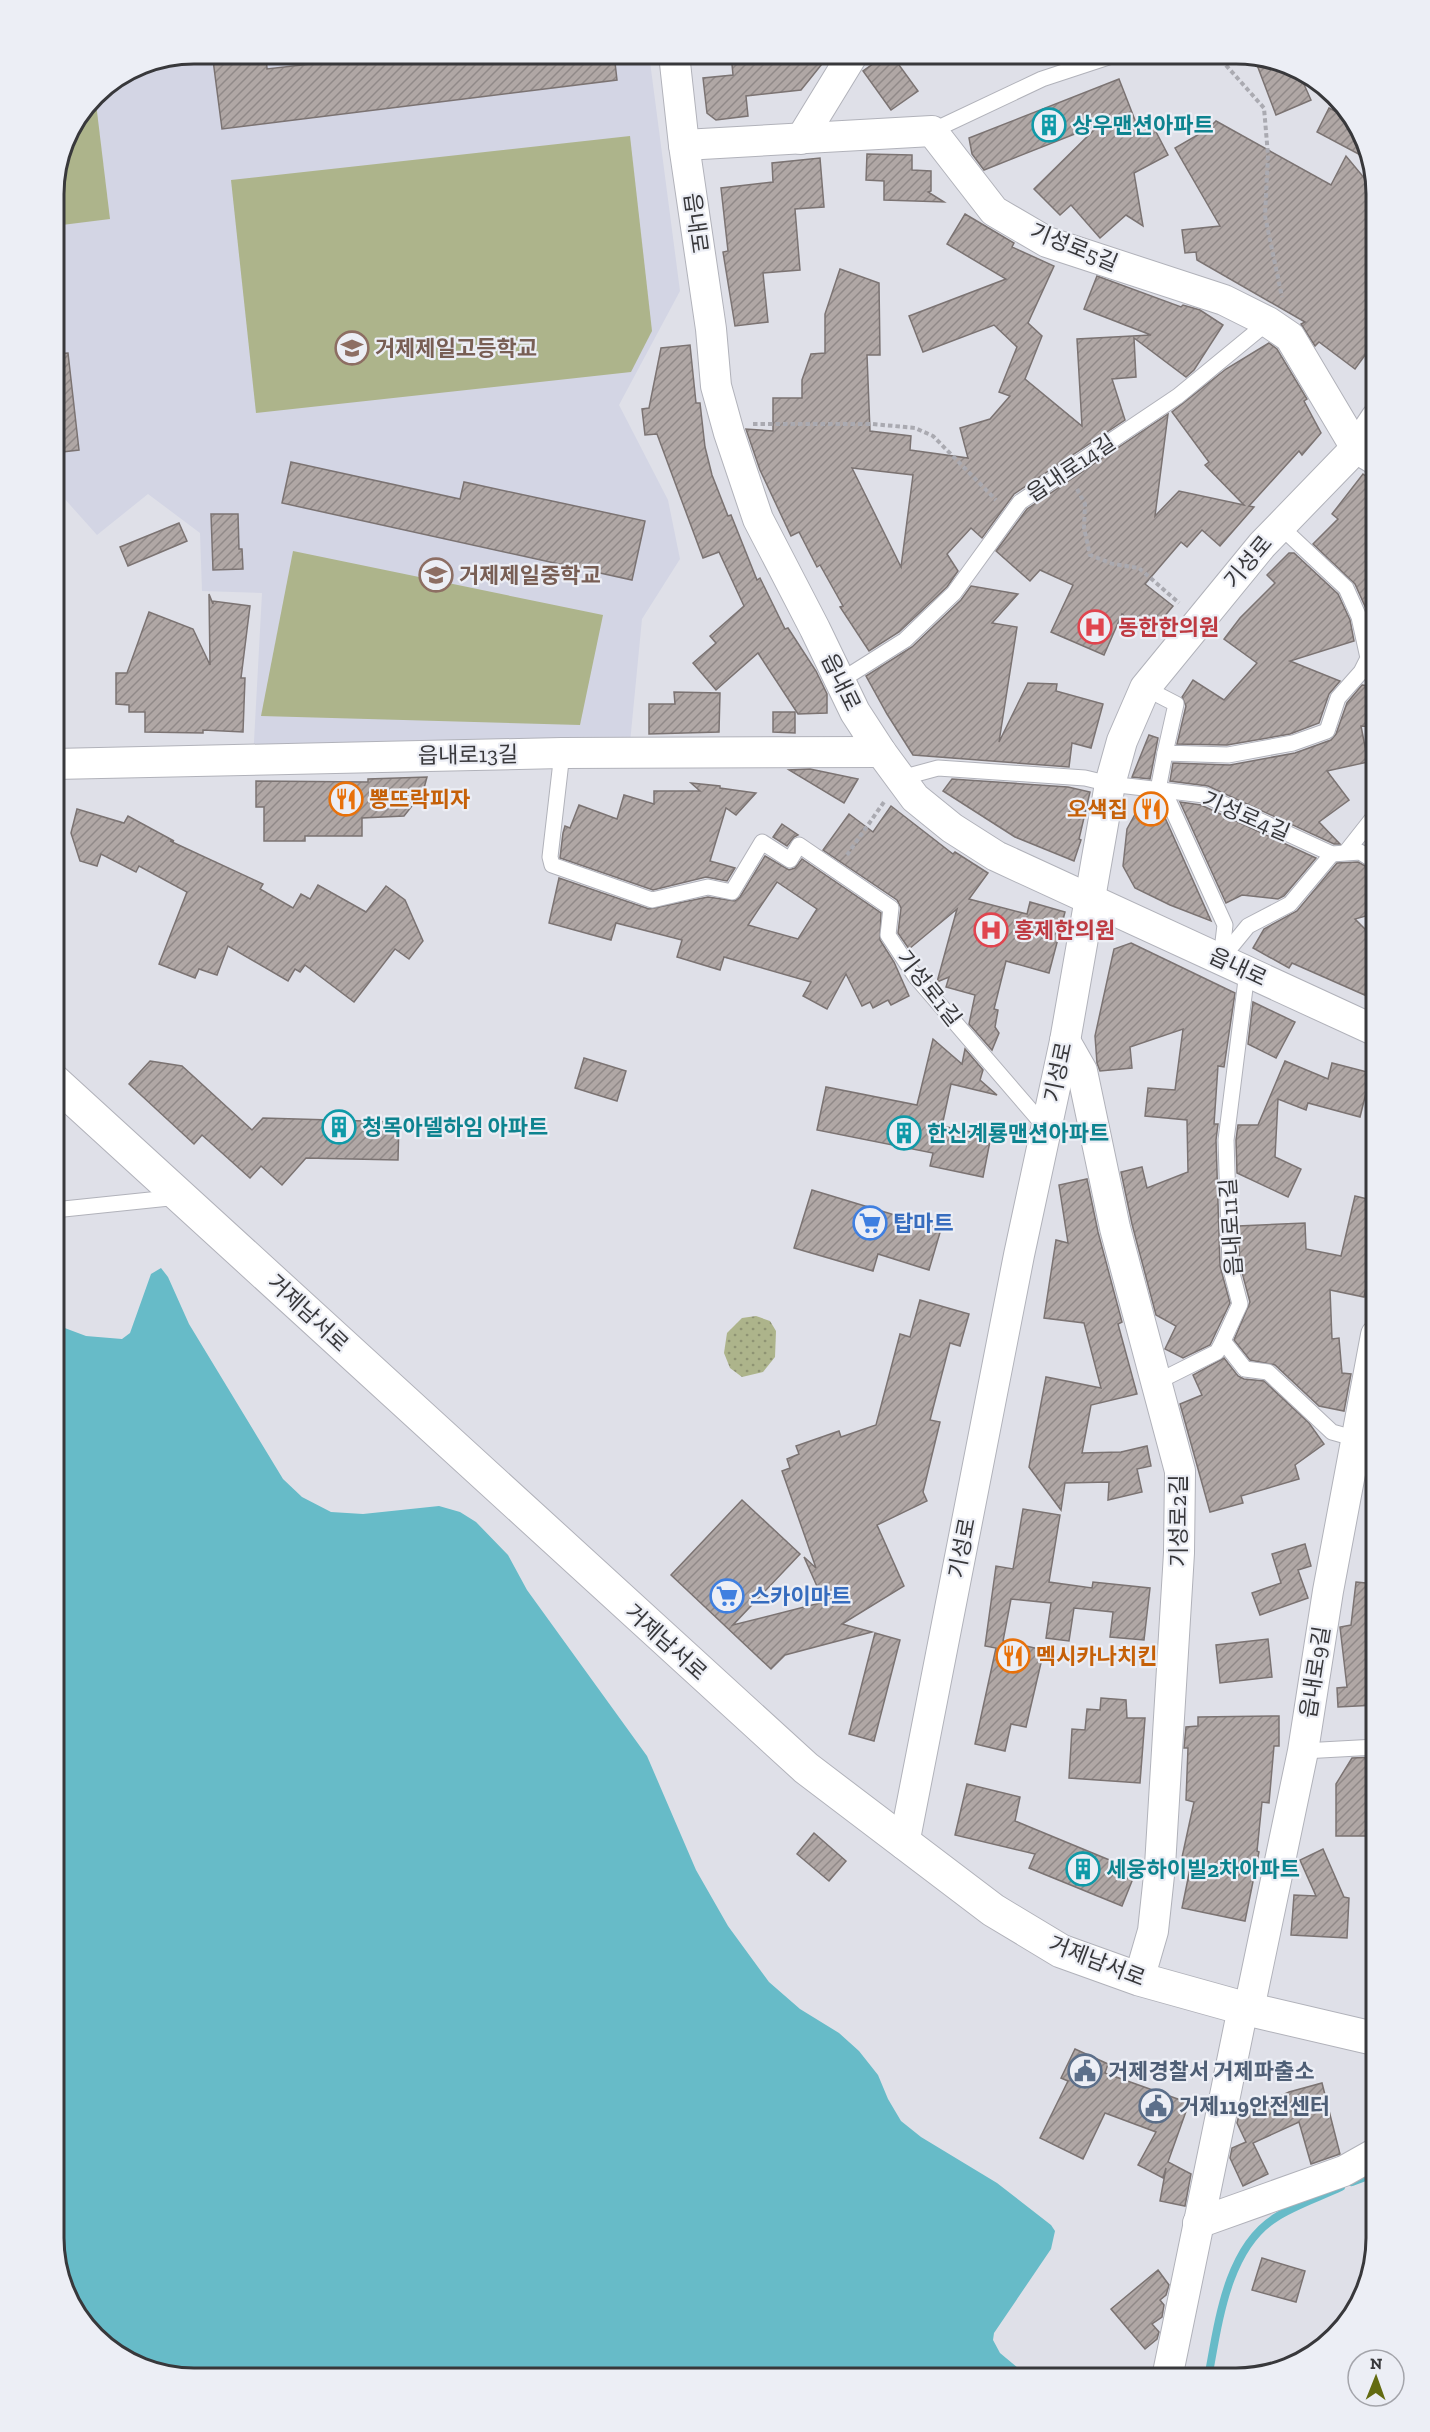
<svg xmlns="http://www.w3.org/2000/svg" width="1430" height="2432" font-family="'Zilla Slab','Noto Sans KR',serif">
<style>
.built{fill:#d3d5e4}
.grass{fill:url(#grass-dots)}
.garden{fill:url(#garden-furrows)}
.pitch{fill:#adb48b}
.water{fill:#67bbc8}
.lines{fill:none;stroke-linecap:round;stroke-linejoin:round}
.stream{stroke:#67bbc8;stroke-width:8}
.building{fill:url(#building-hatch);stroke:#7b7372;stroke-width:1.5;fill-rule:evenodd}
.lane-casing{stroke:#b1b2ba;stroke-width:17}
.street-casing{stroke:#b1b2ba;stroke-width:32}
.secondary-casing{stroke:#b1b2ba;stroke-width:35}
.path{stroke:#aaaab1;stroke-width:4;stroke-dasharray:4.5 3;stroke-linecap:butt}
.lane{stroke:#fff;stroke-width:15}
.street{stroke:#fff;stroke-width:30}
.secondary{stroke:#fff;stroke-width:33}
.labels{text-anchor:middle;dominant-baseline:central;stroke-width:4.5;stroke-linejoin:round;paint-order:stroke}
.culture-label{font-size:22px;font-weight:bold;fill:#0d838f;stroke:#eceef5;text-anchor:start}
.street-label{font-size:22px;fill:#38383b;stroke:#eceef5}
.education-label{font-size:22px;font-weight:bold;fill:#785e54;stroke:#eceef5;text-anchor:start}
.health-label{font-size:22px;font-weight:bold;fill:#be3a42;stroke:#eceef5;text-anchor:start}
.food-label{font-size:22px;font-weight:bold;fill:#c56008;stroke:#eceef5;text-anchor:start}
.shop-label{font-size:22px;font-weight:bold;fill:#366cbe;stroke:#eceef5;text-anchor:start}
.service-label{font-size:22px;font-weight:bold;fill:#4e5e75;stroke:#eceef5;text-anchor:start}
.rim{fill:none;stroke:#38383b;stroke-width:3}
</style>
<defs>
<pattern id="grass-dots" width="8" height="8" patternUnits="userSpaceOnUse" patternTransform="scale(1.5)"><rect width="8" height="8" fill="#adb48b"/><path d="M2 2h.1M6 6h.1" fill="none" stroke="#8e9373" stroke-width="1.8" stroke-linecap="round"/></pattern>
<pattern id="garden-furrows" width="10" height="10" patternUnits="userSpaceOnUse" patternTransform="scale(1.5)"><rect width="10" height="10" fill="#adb48b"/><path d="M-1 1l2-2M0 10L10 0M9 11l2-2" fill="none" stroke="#8e9373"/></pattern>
<pattern id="building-hatch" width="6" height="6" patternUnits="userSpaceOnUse" patternTransform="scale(1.5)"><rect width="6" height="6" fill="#b0a7a5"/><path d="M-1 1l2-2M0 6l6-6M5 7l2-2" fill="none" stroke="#908988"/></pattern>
</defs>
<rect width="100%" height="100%" fill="#dfe0e8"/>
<path class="built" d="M195 54H649L680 291 619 405 668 500 680 559 642 619 629 753 253 760 262 593 202 591 200 533 148 494 97 535 54 487V186L68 133 95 95 141 65Z"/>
<path class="grass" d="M756 1316 770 1321 776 1331 775 1357 763 1372 742 1377 730 1368 724 1353 727 1333 742 1318Z"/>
<path class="garden" d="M1376 1901V1993H1372L1369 1902Z"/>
<g class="pitch">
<path d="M95 95 110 219 54 226V186L68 133Z"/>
<path d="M630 136 652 331 631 372 256 413 231 180Z"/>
<path d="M293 551 603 615 580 725 261 716Z"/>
</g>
<path class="water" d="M161 1268 168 1277 189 1324 283 1479 302 1497 331 1512 363 1514 439 1506 460 1512 476 1522 508 1555 527 1590 647 1756 696 1870 728 1926 769 1982 800 2009 839 2033 859 2051 878 2075 888 2099 901 2121 921 2137 997 2183 1051 2225 1055 2231 1051 2249 994 2333 993 2340 1000 2353 1030 2378H186L116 2354 68 2299 54 2237V1324L86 1336 122 1339 130 1333 151 1274Z"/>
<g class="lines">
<g class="stream">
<path d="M1352 2182 1376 2173"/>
<path d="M1208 2378C1218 2326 1226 2249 1275 2218 1295 2205 1320 2197 1341 2187"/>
</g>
</g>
<g class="building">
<path d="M266 54 267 69 363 58 362 54H614L617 80 222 129 213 60Z"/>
<path d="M731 54H830L801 90 746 96 748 116 716 120 707 113 703 78 733 75Z"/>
<path d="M887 54H891L918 91 891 110 863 71Z"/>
<path d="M1254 57 1299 73 1311 100 1276 115Z"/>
<path d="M1119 79 1140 133 1153 126 1168 155 1134 173 1143 226 1126 215 1100 238 1071 205 1060 215 1034 189 1100 124 984 170 972 154 969 138Z"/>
<path d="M1329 108 1350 119 1362 133 1368 159 1317 132Z"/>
<path d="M1216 121 1331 185 1346 156 1375 191 1376 340 1355 369 1319 342 1315 346 1301 324 1305 322 1197 260 1196 252 1185 253 1182 230 1220 226 1175 148 1208 129Z"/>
<path d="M867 154 912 155V170L931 171V191L928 192 944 202 884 200V181L866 180Z"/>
<path d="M820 158 824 207 795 209 800 270 763 273 768 322 735 326 723 252 728 251 721 188 773 182 772 163Z"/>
<path d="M965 214 1014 243 1012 247 1054 266 1028 323 1042 336 1025 379 1082 426 1077 339 1151 335 1084 309 1097 276 1181 307 1183 305 1200 310 1223 325 1194 370 1186 377 1134 338 1136 377 1112 379 1125 420 1014 494 982 538 971 528 947 554 958 571 947 587 899 632 869 651 840 607 843 606 820 565 817 567 799 532 791 536 760 470 746 429 773 431V398H802V380L811 354 825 353V314L840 269 879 283 880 355H867L870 431 911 436 910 450 968 458 960 428 990 419 1010 396 999 392 1017 347 994 325 923 352 909 316 1006 279 947 244ZM852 468 913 475 901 567Z"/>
<path d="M1269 343 1277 349 1307 399 1304 401 1321 433 1302 455 1299 451 1249 506 1254 507 1220 546 1202 530 1187 547 1181 542 1145 584 1173 606 1148 636 1122 614 1104 655 1051 632 1073 585 1040 570 1030 581 996 551 1027 509 1168 414 1155 516 1179 491 1244 505 1205 465 1209 462 1172 412 1226 369Z"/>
<path d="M690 345 696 403H700L705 447 712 475 728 516 731 515 757 580 760 578 785 629 788 628 816 671 827 694V713L798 714 758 653 716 690 693 663 716 643 710 636 744 606 719 552 703 558 657 434 645 435 642 409 649 408 661 348Z"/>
<path d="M68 353 79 450 54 453V354Z"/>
<path d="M291 462 460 499 464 482 645 521 632 580 282 503Z"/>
<path d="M1363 474 1376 484V634L1373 635 1368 613 1355 584 1313 544 1338 519 1332 514Z"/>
<path d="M211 514H238L239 549H242L243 569 213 570Z"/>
<path d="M179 523 187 541 128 566 120 547Z"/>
<path d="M1289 553H1294L1338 594 1350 620 1354 641 1290 661 1340 681 1329 694 1319 723 1290 734 1227 745 1177 744 1186 706 1182 697 1193 680 1224 700 1257 663 1224 639 1240 618 1275 583 1267 575Z"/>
<path d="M971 586 1018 594 992 623 1017 627 999 742 1028 683 1057 684 1056 691 1103 704 1091 748 1072 743 1069 767 913 755 887 714 866 676 912 647 961 600Z"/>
<path d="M209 594 213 604V601L250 606 241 678H245L243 732 203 730V733L145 732V712H129V705L116 704V673H127L149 612 193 629 210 665Z"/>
<path d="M1362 685 1376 687V727L1361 726 1368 762 1327 771 1349 800 1319 822 1340 844H1334L1208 786 1170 781 1173 763 1230 765 1295 753 1331 740 1336 734 1347 703Z"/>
<path d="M674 692 720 693 719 732 649 734V704H675Z"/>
<path d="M773 712H795V733L773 732Z"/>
<path d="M1149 735 1158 738 1150 779 1132 777Z"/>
<path d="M810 769 858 779 844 803 789 770Z"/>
<path d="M427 777 423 792 404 816 362 818V836H305V841H264V807H256V781L368 782V779Z"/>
<path d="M952 779 1068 787 1090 792 1079 839 1081 840 1074 861 1015 837 943 791Z"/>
<path d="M691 783 720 786V788L756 793 736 815 726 808 710 861 735 868 727 881 706 877 653 890 560 858 563 833 565 826 570 828 579 805 617 819 624 795 654 804V791H700Z"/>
<path d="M1144 798 1157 800 1211 921 1170 905 1135 888 1123 866 1127 829Z"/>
<path d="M1180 802 1201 805 1316 858 1284 896 1278 899 1242 895 1226 903Z"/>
<path d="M891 806 953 854 955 852 988 873 969 899 1027 914 1030 902 1065 912 1049 973 1006 961 994 1009 998 1010 995 1027 999 1033 992 1050 969 1024 975 995 946 987 949 977 937 982 957 909 909 949 898 933 901 908 897 900 823 850 849 814 873 832Z"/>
<path d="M77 809 124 823 128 816 174 841H170L263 884 260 889 293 908 301 894 310 899 318 885 366 912 386 886 405 900 423 941 409 959 395 949 354 1002 305 965 300 972 295 969 288 981 228 946 217 975 199 969 195 978 159 964 187 892 139 866 136 872 101 854 97 866 80 861 71 833Z"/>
<path d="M782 824 798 835 794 837 787 846 773 837Z"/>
<path d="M765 856 789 870 795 868 802 859 881 913 880 940 894 962 909 996 891 1005 888 1000 873 1008 870 1002 862 1006 846 974 827 1009 803 996 811 982 724 957 720 970 677 957 682 940 616 923 611 940 549 923 559 878 649 909 708 897 735 901 740 897ZM777 882 817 909 798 939 748 925Z"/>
<path d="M1358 862 1376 872V913L1355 919 1376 940V1000L1292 963 1289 968 1253 948 1264 929 1297 911 1337 863Z"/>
<path d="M1131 943 1235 993 1224 1067 1218 1066 1214 1124H1218L1216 1140 1220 1266 1230 1303 1210 1345 1183 1358 1165 1349 1176 1326 1156 1315 1132 1224 1121 1172 1142 1167 1147 1188 1188 1172 1187 1120 1145 1116 1148 1088 1175 1090 1183 1029 1130 1047 1132 1068 1100 1071 1097 1063 1095 1036 1114 949Z"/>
<path d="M1253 1002 1295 1022 1276 1058 1248 1044Z"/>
<path d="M933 1039 962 1064 965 1049 983 1070 980 1080 997 1095 951 1084 942 1126 991 1136 983 1177 930 1166 933 1153 817 1130 826 1087 917 1105Z"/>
<path d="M584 1058 626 1071 617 1101 575 1088Z"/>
<path d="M150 1061 182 1066 252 1130 263 1118 399 1122 398 1160 306 1158 282 1185 261 1166 250 1178 202 1135 194 1144 129 1084Z"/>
<path d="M1285 1061 1328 1079 1332 1063 1371 1073 1360 1117 1308 1103 1306 1110 1278 1099 1275 1157 1301 1169 1288 1197 1237 1173 1236 1140 1238 1125H1258Z"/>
<path d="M1087 1179 1098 1232 1122 1322 1118 1324 1137 1394 1091 1405 1082 1453 1121 1452 1147 1446 1151 1466 1137 1469 1142 1492 1108 1500 1109 1482 1065 1483 1061 1510 1029 1467 1046 1377 1101 1388 1084 1323 1044 1318 1056 1240 1068 1243 1059 1185Z"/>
<path d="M812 1190 941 1229 929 1270 878 1254 873 1271 794 1248Z"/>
<path d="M1355 1196 1376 1201V1245L1364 1297 1330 1290 1332 1339 1339 1338 1342 1373 1351 1374 1344 1411 1319 1406 1275 1365 1250 1360 1234 1340 1250 1302 1240 1265 1238 1226 1305 1223 1306 1249 1341 1256Z"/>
<path d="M920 1300 969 1314 960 1346 950 1343 930 1420 940 1422 923 1492 927 1501 877 1525 904 1586 842 1624 872 1632 785 1655 771 1669 671 1575 742 1500 800 1554 733 1625 824 1602 804 1557 816 1568 782 1471 790 1468 787 1459 799 1454 796 1446 839 1431 841 1437 876 1425 900 1334 910 1337Z"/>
<path d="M1224 1358 1238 1376 1244 1379 1264 1381 1309 1423 1324 1444 1295 1465 1299 1479 1241 1496 1243 1503 1210 1512 1180 1404 1202 1395 1193 1375Z"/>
<path d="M1023 1509 1060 1515 1049 1582 1092 1588 1093 1582 1150 1588 1144 1640 1110 1637 1113 1612 1074 1608 1069 1641 1046 1638 1051 1603 1011 1599 1003 1641 1044 1650 1026 1727 1011 1724 1005 1751 975 1744 996 1648 985 1646 996 1566 1013 1569Z"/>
<path d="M1305 1544 1311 1566 1298 1570 1308 1598 1260 1615 1252 1593 1281 1583 1272 1554Z"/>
<path d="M1356 1582 1376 1584V1647H1373L1376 1705 1338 1707 1337 1688 1347 1687 1340 1627 1351 1625Z"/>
<path d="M875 1633 900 1640 874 1741 849 1734Z"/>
<path d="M1268 1639 1272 1677 1220 1683 1216 1645Z"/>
<path d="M1101 1698 1126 1700 1127 1718H1145L1140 1783 1069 1778 1072 1729 1085 1730 1087 1709 1100 1710Z"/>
<path d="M1279 1716V1746H1274L1269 1803 1262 1802 1257 1851 1259 1852 1245 1921 1182 1908 1191 1864 1181 1862 1194 1802 1186 1800 1188 1748H1184L1186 1727 1198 1726V1717Z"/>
<path d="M1376 1757V1836H1336V1784L1352 1758Z"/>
<path d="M967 1784 1020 1797 1015 1821 1136 1871 1122 1906 1029 1868 1035 1854 955 1835Z"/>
<path d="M814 1833 846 1861 829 1881 797 1854Z"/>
<path d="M1323 1849 1344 1897 1349 1898 1347 1938 1291 1935 1294 1895 1316 1896 1300 1860Z"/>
<path d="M1075 2049 1108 2064 1105 2073 1189 2103 1168 2162 1191 2174 1185 2206 1160 2201 1166 2168 1163 2178 1138 2165 1156 2132 1105 2113 1083 2159 1040 2138 1068 2081 1061 2078Z"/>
<path d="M1322 2083 1340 2154 1311 2164 1299 2122 1253 2143 1268 2174 1243 2186 1230 2158 1232 2148 1246 2142 1237 2123 1239 2115 1289 2092Z"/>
<path d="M1262 2258 1305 2271 1296 2302 1252 2290Z"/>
<path d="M1158 2270 1169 2285 1166 2295 1160 2300 1164 2305 1162 2317 1152 2324 1159 2332 1157 2339 1145 2349 1111 2309Z"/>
</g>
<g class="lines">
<g class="lane-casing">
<g id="lane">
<path d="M932 131 1042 79 1118 54"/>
<path d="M840 681 905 640 954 593 1020 502 1178 396 1268 322"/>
<path d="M1145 688 1176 704 1165 753 1228 755 1293 743 1327 731 1338 698 1361 672 1368 658 1359 617 1346 588 1279 525"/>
<path d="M562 753 550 857 552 865 652 900 708 887 732 892 762 842 790 860 799 845 891 908 888 935 915 976 1046 1128"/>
<path d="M901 778 938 768 1085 778 1110 784 1204 795 1332 854 1360 852 1376 862"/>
<path d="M1158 790 1165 753"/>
<path d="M1164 791 1225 925 1221 959"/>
<path d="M1346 852 1376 814"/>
<path d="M1221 959 1248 926 1290 904 1332 854"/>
<path d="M1247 972 1226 1140 1230 1266 1240 1304 1223 1341 1245 1369 1268 1372 1332 1432 1357 1439"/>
<path d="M54 1210 179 1197"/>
<path d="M1157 1382 1217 1352 1223 1341"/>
<path d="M1354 1457 1376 1459"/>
<path d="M1303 1751 1376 1747"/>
</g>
</g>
<g class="street-casing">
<g id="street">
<path d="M674 54 684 145 711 329 716 386 729 433 758 519 815 629 855 712 881 752 915 798 952 828 996 856 1376 1031"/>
<path d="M801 139 853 54"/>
<path d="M684 145 932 131 994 211 1047 242 1224 300 1268 322 1290 337 1356 448 1376 460"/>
<path d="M54 764 562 753 881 752"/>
<path d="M1065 1041 1082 1071 1115 1228 1180 1471 1179 1553 1160 1866 1153 1931 1139 1979"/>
<path d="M904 1844 1019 1255 1065 1041 1110 784 1122 741 1145 688 1262 545 1356 448 1376 418"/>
<path d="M1249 2009 1303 1751 1328 1591 1376 1335"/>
<path d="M1198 2223 1344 2171 1376 2153"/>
<path d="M1167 2378 1243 2008"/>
</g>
</g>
<g class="secondary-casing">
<path id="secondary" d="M54 1081 806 1768 993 1910 1061 1951 1139 1979 1243 2008 1376 2039"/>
</g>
<g class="path">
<path d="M1216 54 1264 108 1268 155 1265 216 1282 297"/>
<path d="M753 424H873L915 428 933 436 996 500"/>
<path d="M1077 489 1085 504 1084 528 1090 555 1113 564 1139 568 1179 603"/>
<path d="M847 855 884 802"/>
</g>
<use href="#lane" class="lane"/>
<use href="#street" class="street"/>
<use href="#secondary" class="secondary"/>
</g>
<defs>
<g id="building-ring" transform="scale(1.725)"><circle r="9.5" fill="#eceef5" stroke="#0f9aa8" stroke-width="1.5"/><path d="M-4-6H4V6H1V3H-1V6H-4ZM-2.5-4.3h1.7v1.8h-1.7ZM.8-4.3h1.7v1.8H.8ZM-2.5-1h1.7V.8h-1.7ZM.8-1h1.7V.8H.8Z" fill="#0f9aa8"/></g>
<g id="school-ring" transform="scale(1.725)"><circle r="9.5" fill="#eceef5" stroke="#8d6e63" stroke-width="1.5"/><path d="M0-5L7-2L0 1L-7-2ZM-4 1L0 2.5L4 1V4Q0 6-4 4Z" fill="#8d6e63"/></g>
<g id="hospital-ring" transform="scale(1.725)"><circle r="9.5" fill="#eceef5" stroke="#e0444e" stroke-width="1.5"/><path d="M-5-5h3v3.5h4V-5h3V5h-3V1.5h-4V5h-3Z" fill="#e0444e"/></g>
<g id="restaurant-ring" transform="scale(1.725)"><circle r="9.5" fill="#eceef5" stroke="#e8710a" stroke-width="1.5"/><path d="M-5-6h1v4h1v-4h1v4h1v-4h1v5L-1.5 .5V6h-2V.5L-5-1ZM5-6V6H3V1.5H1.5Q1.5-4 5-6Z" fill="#e8710a"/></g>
<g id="supermarket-ring" transform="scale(1.725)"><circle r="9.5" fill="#eceef5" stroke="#3f7fe0" stroke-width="1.5"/><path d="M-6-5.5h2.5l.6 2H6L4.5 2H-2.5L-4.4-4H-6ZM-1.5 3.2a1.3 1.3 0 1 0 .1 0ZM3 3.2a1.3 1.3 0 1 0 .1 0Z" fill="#3f7fe0"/></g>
<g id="civic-ring" transform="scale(1.725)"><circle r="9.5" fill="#eceef5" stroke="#5c6f8a" stroke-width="1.5"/><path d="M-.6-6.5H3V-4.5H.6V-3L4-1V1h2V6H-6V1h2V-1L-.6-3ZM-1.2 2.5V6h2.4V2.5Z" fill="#5c6f8a"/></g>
</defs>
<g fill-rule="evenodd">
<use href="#building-ring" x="1049" y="125"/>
<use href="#school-ring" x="352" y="348"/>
<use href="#school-ring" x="436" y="575"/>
<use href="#hospital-ring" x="1095" y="627"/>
<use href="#restaurant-ring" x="346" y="799"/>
<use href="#restaurant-ring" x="1151" y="809"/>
<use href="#hospital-ring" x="991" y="930"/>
<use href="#building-ring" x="339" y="1127"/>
<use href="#building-ring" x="904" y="1133"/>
<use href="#supermarket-ring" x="870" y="1223"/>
<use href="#supermarket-ring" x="727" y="1596"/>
<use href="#restaurant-ring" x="1013" y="1656"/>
<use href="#building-ring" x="1083" y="1869"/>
<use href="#civic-ring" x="1085" y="2071"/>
<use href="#civic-ring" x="1156" y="2106"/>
</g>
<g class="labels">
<g class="culture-label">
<text x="1072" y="125">상우맨션아파트</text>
<text x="362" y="1127">청목아델하임 아파트</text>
<text x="927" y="1133">한신계룡맨션아파트</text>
<text x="1106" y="1869">세웅하이빌2차아파트</text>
</g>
<g class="street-label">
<text transform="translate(696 223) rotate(82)">읍내로</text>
<text transform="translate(1074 247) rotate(22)">기성로5길</text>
<text transform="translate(1071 468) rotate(-34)">읍내로14길</text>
<text transform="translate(1248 562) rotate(-50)">기성로</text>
<text transform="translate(841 682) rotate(64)">읍내로</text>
<text transform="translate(468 755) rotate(-1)">읍내로13길</text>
<text transform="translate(1246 816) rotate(23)">기성로4길</text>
<text transform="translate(1238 967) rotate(25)">읍내로</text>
<text transform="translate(929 988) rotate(52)">기성로1길</text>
<text transform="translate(1058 1072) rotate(-78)">기성로</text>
<text transform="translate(1231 1227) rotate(-94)">읍내로11길</text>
<text transform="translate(308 1313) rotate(43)">거제남서로</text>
<text transform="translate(1178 1521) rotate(-90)">기성로2길</text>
<text transform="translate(962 1548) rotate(-79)">기성로</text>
<text transform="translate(666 1642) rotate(42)">거제남서로</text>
<text transform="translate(1315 1672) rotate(-81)">읍내로9길</text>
<text transform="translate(1097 1961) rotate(21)">거제남서로</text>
</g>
<g class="education-label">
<text x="375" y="348">거제제일고등학교</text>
<text x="459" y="575">거제제일중학교</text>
</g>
<g class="health-label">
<text x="1118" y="627">동한한의원</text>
<text x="1014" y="930">홍제한의원</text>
</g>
<g class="food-label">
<text x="369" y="799">뽕뜨락피자</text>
<text x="1128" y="809" text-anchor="end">오색집</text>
<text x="1036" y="1656">멕시카나치킨</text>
</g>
<g class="shop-label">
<text x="893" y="1223">탑마트</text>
<text x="750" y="1596">스카이마트</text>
</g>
<g class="service-label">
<text x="1108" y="2071">거제경찰서 거제파출소</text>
<text x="1179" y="2106">거제119안전센터</text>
</g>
</g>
<path d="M0 0H1430V2432H0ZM194 64H1236A130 130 0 0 1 1366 194V2238A130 130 0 0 1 1236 2368H194A130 130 0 0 1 64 2238V194A130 130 0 0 1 194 64Z" fill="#eceef5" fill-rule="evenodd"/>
<path class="rim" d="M194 64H1236A130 130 0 0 1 1366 194V2238A130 130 0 0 1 1236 2368H194A130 130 0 0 1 64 2238V194A130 130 0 0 1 194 64Z"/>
<g transform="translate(1376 2378) rotate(1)"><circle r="28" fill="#eceef5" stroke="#a4a5ab" stroke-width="1.5"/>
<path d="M0-4.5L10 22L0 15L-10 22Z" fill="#636b11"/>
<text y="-9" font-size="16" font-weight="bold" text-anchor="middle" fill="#38383b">N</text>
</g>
</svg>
